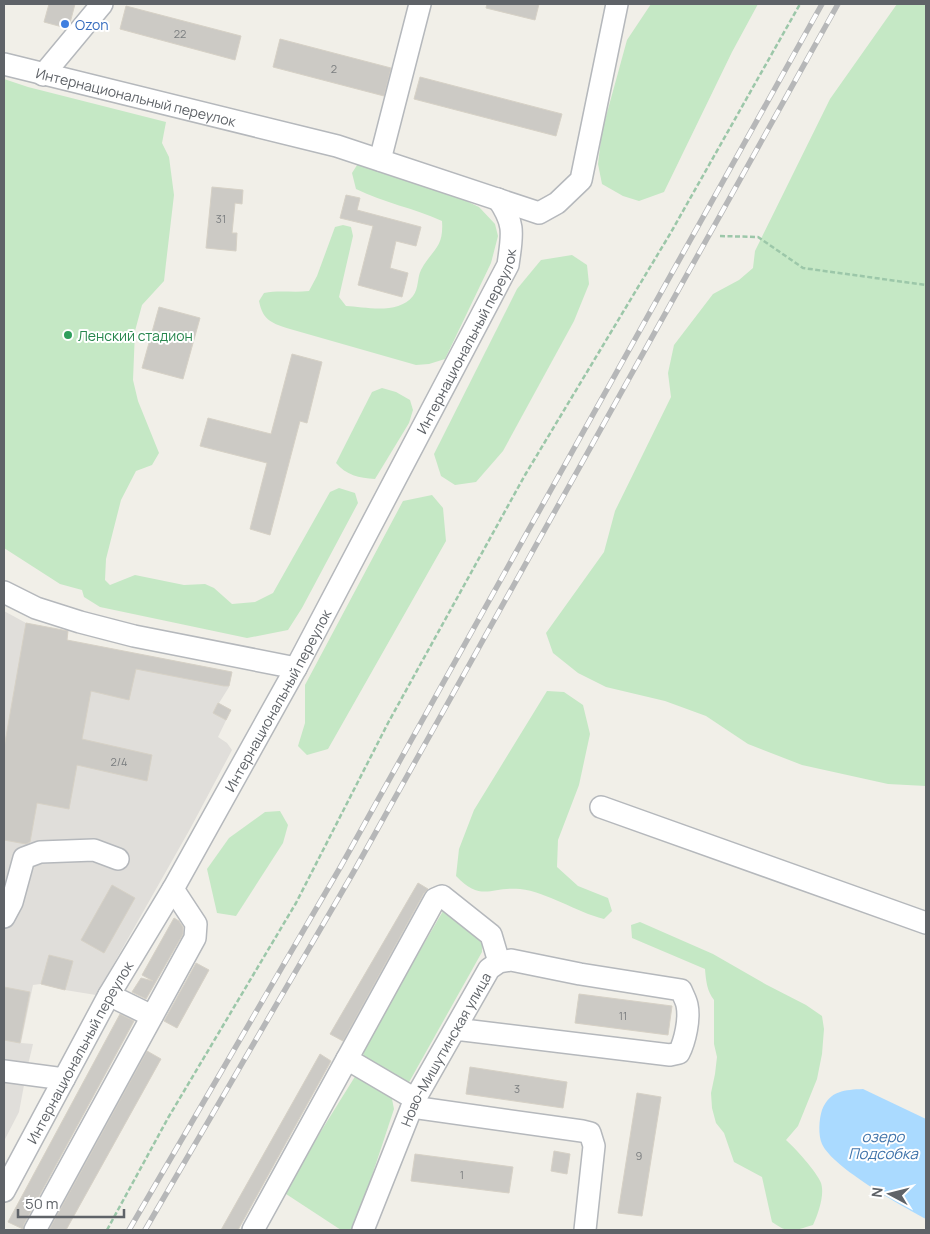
<svg xmlns="http://www.w3.org/2000/svg" width="930" height="1234" font-family="Manrope,sans-serif">
<style>
.industrial{fill:#e0deda}
.green{fill:#c5e8c5}
.water{fill:#aadaff}
.building{fill:#cccac5;stroke:#d6d1c6}
.lines{fill:none;stroke-linecap:round;stroke-linejoin:round}
.minor-casing{stroke:#b5b8bc;stroke-width:24}
.path{stroke:#9cc7a9;stroke-width:2.5;stroke-dasharray:5 2.5;stroke-linecap:butt}
.minor{stroke:#fff;stroke-width:21}
.rail-casing{stroke:#b6b7b8;stroke-width:5.5}
.rail{stroke:#fff;stroke-width:4;stroke-dasharray:11;stroke-linecap:butt}
.shop-dot{fill:#3f7fe0;stroke:#fff;stroke-width:2}
.leisure-dot{fill:#2e9e5b;stroke:#fff;stroke-width:2}
.labels{text-anchor:middle;dominant-baseline:central;stroke-width:4;stroke-linejoin:round;paint-order:stroke}
.number-label{font-size:11px;fill:#7a7d7f}
.shop-label{font-size:14px;fill:#366cbe;stroke:#fff;text-anchor:start}
.street-label{font-size:14px;fill:#5f6368;stroke:#fff}
.leisure-label{font-size:14px;fill:#27864d;stroke:#fff;text-anchor:start}
.water-label{font-size:15px;font-style:italic;fill:#4174aa;stroke:#fff}
</style>
<rect width="100%" height="100%" fill="#f1efe8"/>
<path class="industrial" d="M4 611 26 623 68 631 65 651 69 652 71 641 232 672 229 687 219 703 231 710 218 737 227 743 232 750 190 829 96 995 65 990 41 984 33 985 21 1043 33 1044 27 1069 19 1112 4 1141Z"/>
<g class="green">
<path d="M651 4H758L732 52 664 192 639 201 623 196 602 184 598 164 602 131 627 40Z"/>
<path d="M897 4H926V786L888 784 802 765 748 744 706 716 665 701 606 687 578 673 553 653 546 633 604 552 615 511 671 397 668 373 674 345 713 294 739 280 753 268 755 251 830 99Z"/>
<path d="M4 79 28 87 166 122 162 143 169 157 174 195 166 263 164 281 142 305 135 331 133 380 138 401 159 453 152 465 136 471 121 500 106 559 105 580 110 585 135 575 184 585 205 584 214 588 232 604 255 602 273 593 330 492 339 488 355 493 358 503 302 608 288 630 247 638 100 607 84 597 82 590 60 584 4 548Z"/>
<path d="M359 162 456 196 479 207 495 224 498 236 491 263 445 359 429 364 416 365 290 329C272 323 263 321 259 301L264 293C279 290 294 293 309 291L317 276 335 227 343 225 351 227 353 236 339 297 346 306C366 307 398 315 413 296 419 288 417 278 421 270 432 249 444 249 442 221 414 208 384 203 356 189L352 173Z"/>
<path d="M572 255 587 265 589 284 574 321 503 451 476 482 455 485 441 476 434 454 517 289 541 260Z"/>
<path d="M382 388 396 392 410 400 413 410 409 423 375 479C359 478 346 475 336 463L372 392Z"/>
<path d="M432 495 443 508 446 541 328 749 307 755 298 746 305 723V685L403 501Z"/>
<path d="M547 691 564 692 583 705 590 734 579 785 558 840 557 867 578 886 608 898 612 911 604 919C576 912 547 892 520 889 491 886 482 903 456 876L459 849 474 810Z"/>
<path d="M280 811 288 825 283 843 236 916 217 913 207 869 229 838 265 812Z"/>
<path d="M443 911 451 912 482 939V952L408 1084 363 1061 364 1046Z"/>
<path d="M640 922 713 954 767 985 806 1005 822 1016 824 1029 822 1054 817 1079 798 1126 786 1140C795 1148 817 1172 821 1183 825 1195 818 1214 813 1225 793 1231 789 1234 772 1222L762 1177 734 1162 724 1133 716 1123 712 1108 711 1093 715 1074 717 1057 714 1044V1000C707 991 706 981 705 969L632 938 631 925Z"/>
<path d="M356 1075 391 1094 394 1109 354 1230H341L283 1192Z"/>
</g>
<path class="water" d="M863 1089 926 1119V1219C902 1206 833 1168 822 1144 818 1135 819 1119 822 1110 830 1090 845 1090 863 1089Z"/>
<g class="building">
<path d="M49 4H75L70 23 66 28 44 22Z"/>
<path d="M487 4H539L535 20 486 8Z"/>
<path d="M126 6 241 36 235 60 120 29Z"/>
<path d="M280 39 391 68 384 96 273 67Z"/>
<path d="M420 77 562 114 556 136 414 99Z"/>
<path d="M212 187 243 190 242 204 235 203 232 233H237L236 251 206 248Z"/>
<path d="M346 195 360 198 357 210 421 227 416 246 396 241 390 268 408 273 402 297 358 285 373 226 340 218Z"/>
<path d="M159 307 200 318 183 379 142 368Z"/>
<path d="M292 354 322 362 307 423 300 421 270 535 250 529 267 463 200 446 208 418 271 434Z"/>
<path d="M26 623 68 631 67 640 232 672 229 686H224L136 669 129 700 91 691 82 739 152 755 147 781 77 765 69 809 37 803 30 842 26 844 4 840V748Z"/>
<path d="M218 703 231 710 226 720 213 713Z"/>
<path d="M418 883 428 889 424 893 343 1041 330 1034Z"/>
<path d="M112 885 135 898 104 953 81 940Z"/>
<path d="M174 918 179 921 183 927V934L146 999 132 992 141 978 153 981 142 975Z"/>
<path d="M49 955 73 961 65 990 41 984Z"/>
<path d="M196 963 209 970 177 1028 164 1021Z"/>
<path d="M4 987 30 992 20 1043 4 1040Z"/>
<path d="M579 994 672 1006 668 1035 575 1023Z"/>
<path d="M120 1014 134 1021 24 1224 23 1229 8 1222Z"/>
<path d="M147 1051 161 1059 66 1230H49Z"/>
<path d="M320 1054 331 1061 238 1230H221Z"/>
<path d="M470 1067 567 1082 563 1108 466 1094Z"/>
<path d="M637 1093 661 1097 642 1216 618 1213Z"/>
<path d="M554 1151 570 1154 567 1174 551 1171Z"/>
<path d="M415 1154 513 1167 509 1193 411 1181Z"/>
</g>
<g class="lines">
<g class="minor-casing">
<g id="minor">
<path id="s1" d="M4 64 337 146 539 213 557 203 581 180 617 4"/>
<path d="M43 75 102 4"/>
<path d="M380 160 420 4"/>
<path d="M4 592 36 608 80 622 134 636 296 668"/>
<path d="M601 807 926 923"/>
<path d="M4 917 12 902 24 858 40 852 94 850 118 859"/>
<path d="M109 995 152 1016"/>
<path d="M347 1059 415 1099"/>
<path d="M4 1071 64 1079"/>
<path d="M412 1107 582 1131 590 1133 594 1146 585 1230"/>
<path id="s2" d="M4 1191 109 995 173 889 296 668 508 265C512 235 516 225 498 199"/>
<path d="M35 1230 195 938 196 924 173 889"/>
<path d="M253 1230 435 899 442 896 491 935 499 962"/>
<path id="s3" d="M363 1230 415 1099 489 969 499 962 511 960 580 974 681 990C683 995 686 1000 687 1005 690 1019 685 1041 679 1053L670 1055 455 1029"/>
</g>
</g>
<g class="path">
<path d="M720 236 758 237 803 268 926 285"/>
<path d="M107 1230 168 1118 296 903 388 723 525 475 670 234 800 4"/>
</g>
<use href="#minor" class="minor"/>
<g class="rail-casing">
<g id="rail">
<path d="M129 1230 341 866 822 4"/>
<path d="M145 1230 353 873 838 4"/>
</g>
</g>
<use href="#rail" class="rail"/>
</g>
<circle class="shop-dot" cx="65" cy="24" r="5"/>
<circle class="leisure-dot" cx="68" cy="335" r="5"/>
<g class="labels">
<g class="number-label">
<text x="180" y="33">22</text>
<text x="334" y="68">2</text>
<text x="221" y="218">31</text>
<text x="119" y="761">2/4</text>
<text x="623" y="1015">11</text>
<text x="517" y="1088">3</text>
<text x="639" y="1155">9</text>
<text x="462" y="1174">1</text>
</g>
<g class="shop-label">
<text x="75" y="24">Ozon</text>
</g>
<g class="street-label">
<text stroke="none"><textPath href="#s1" startOffset="136">Интернациональный переулок</textPath></text>
<text stroke="none"><textPath href="#s2" startOffset="968">Интернациональный переулок</textPath></text>
<text stroke="none"><textPath href="#s2" startOffset="562">Интернациональный переулок</textPath></text>
<text stroke="none"><textPath href="#s3" startOffset="199">Ново-Мишутинская улица</textPath></text>
<text stroke="none"><textPath href="#s2" startOffset="158">Интернациональный переулок</textPath></text>
</g>
<g class="leisure-label">
<text x="78" y="335">Ленский стадион</text>
</g>
<g class="water-label">
<text x="883" y="1136">озеро<tspan x="883" dy="17">Подсобка</tspan></text>
</g>
</g>
<rect width="930" height="1234" fill="none" stroke="#5f6368" stroke-width="10"/>
<g transform="translate(890 1194) rotate(277)" stroke="#ffffff" stroke-width="4" paint-order="stroke">
<path d="M0-4L9 19L0 12L-9 19Z" fill="#5f6368"/>
<text y="-8" font-size="14" font-weight="bold" text-anchor="middle" fill="#5f6368">N</text>
</g>
<path d="M18 1209v8h106v-8" fill="none" stroke="#5f6368" stroke-width="2.5"/>
<text x="25" y="1209" font-size="15" fill="#5f6368" stroke="#ffffff" stroke-width="4" paint-order="stroke">50 m</text>
</svg>
